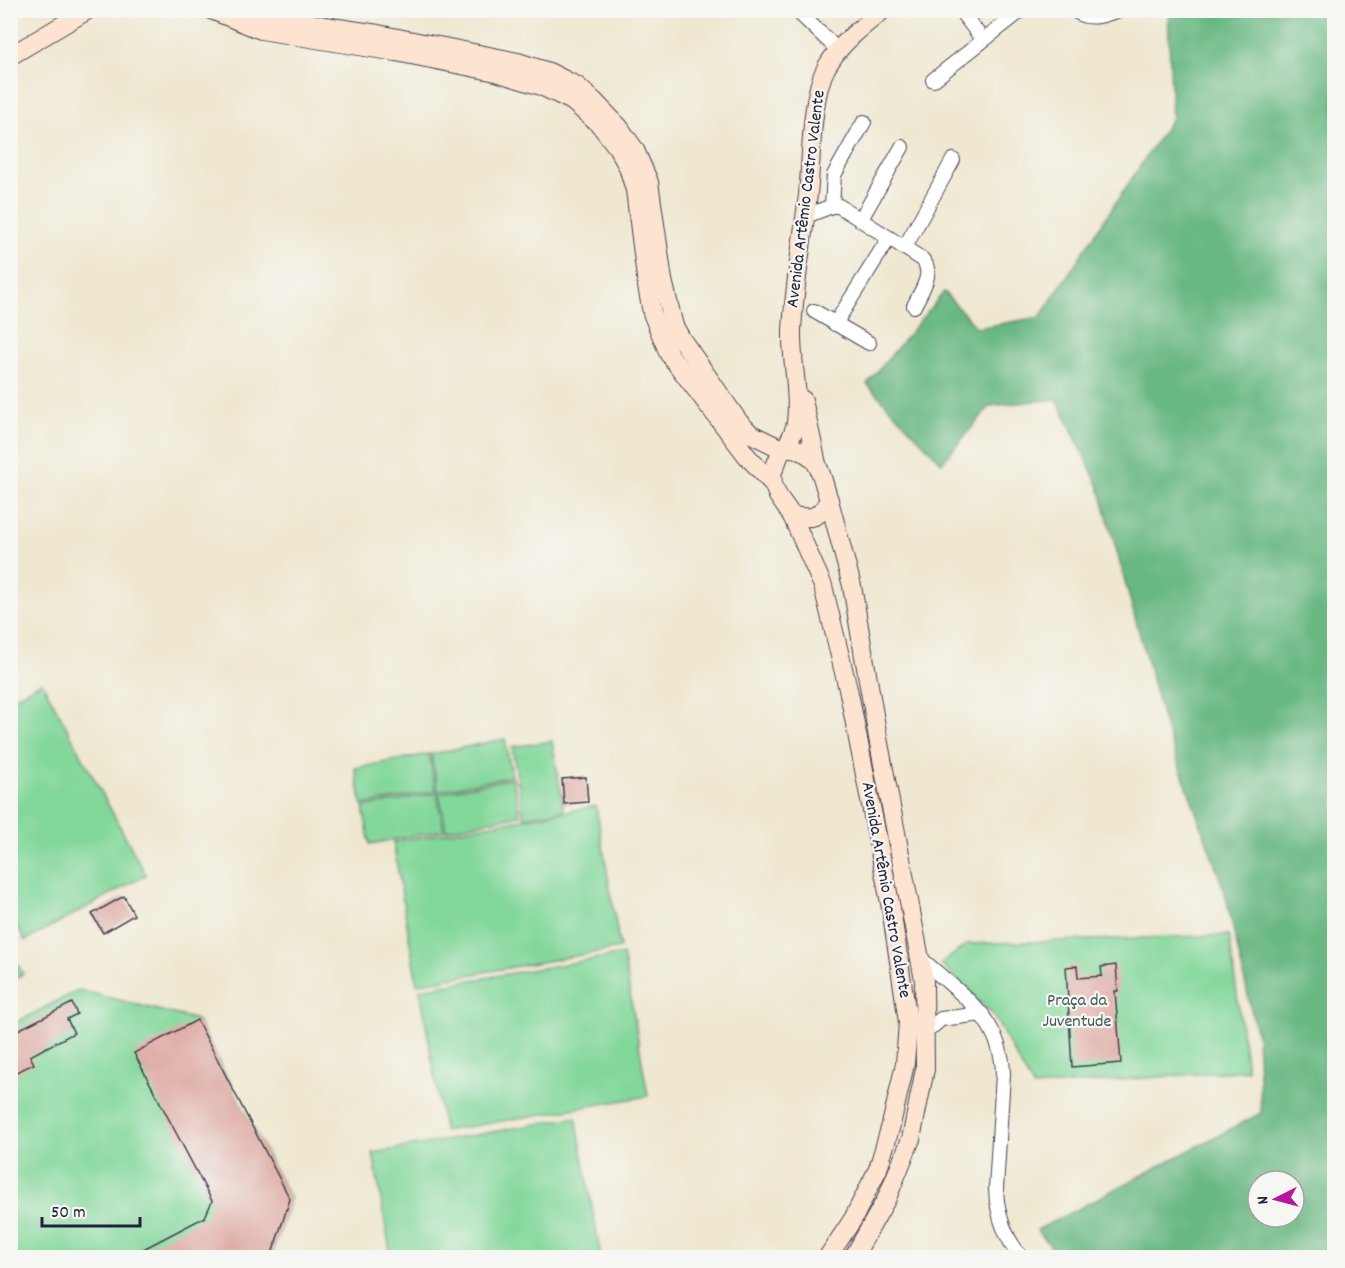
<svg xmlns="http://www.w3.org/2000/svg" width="1345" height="1268" font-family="Dekko,sans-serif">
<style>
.green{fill:#82d79a;stroke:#527c6a;stroke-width:1.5}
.forest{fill:#69b882;stroke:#466d5e;stroke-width:1.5;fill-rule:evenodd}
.building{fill:#dca49d}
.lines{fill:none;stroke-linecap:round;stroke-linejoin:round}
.street-casing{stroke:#414051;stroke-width:16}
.secondary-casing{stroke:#414051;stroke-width:20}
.street{stroke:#fff;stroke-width:14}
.secondary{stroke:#fde4d1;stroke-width:18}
.labels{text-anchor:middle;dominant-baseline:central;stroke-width:4.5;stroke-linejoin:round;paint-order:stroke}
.street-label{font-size:18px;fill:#22223b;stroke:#f6f6f2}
.park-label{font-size:18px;fill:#3f5858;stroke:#f6f6f2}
</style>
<rect width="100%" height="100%" fill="#f6f6f2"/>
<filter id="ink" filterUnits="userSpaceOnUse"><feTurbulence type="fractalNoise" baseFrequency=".0167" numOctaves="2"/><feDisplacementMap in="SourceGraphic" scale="12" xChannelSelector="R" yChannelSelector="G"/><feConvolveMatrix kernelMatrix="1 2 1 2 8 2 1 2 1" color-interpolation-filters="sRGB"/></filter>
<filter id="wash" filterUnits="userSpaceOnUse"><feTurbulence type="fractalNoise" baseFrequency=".008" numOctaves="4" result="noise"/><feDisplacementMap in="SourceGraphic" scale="24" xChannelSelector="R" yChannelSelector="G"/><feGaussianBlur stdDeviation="1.35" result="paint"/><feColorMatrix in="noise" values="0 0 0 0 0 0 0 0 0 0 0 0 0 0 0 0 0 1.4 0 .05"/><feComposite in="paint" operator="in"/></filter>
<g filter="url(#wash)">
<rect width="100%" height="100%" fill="#efe7cf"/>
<g class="green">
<path d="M42 682 146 875 25 941 11 915V699Z"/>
<path d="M505 739 512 776 438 791 431 754Z"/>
<path d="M552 741 564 810 524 817 512 747Z"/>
<path d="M429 754 436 791 362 805 355 768Z"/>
<path d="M513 778 520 815 446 830 439 793Z"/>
<path d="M437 793 444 830 370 844 363 807Z"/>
<path d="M596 806 620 948 417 984 393 842Z"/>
<path d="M1229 935 1247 1070 1033 1087 993 1015 941 964 967 944Z"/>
<path d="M10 952 23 974 11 981H10Z"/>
<path d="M623 954 648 1096 444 1131 420 989Z"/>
<path d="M79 990 197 1020 290 1199 271 1257 11 1258V1025Z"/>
<path d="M576 1117 601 1257H391L373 1153Z"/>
</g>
<path class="forest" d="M1168 11H1334V1257H1060L1037 1230 1261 1113 1257 1036 1225 892 1165 726 1099 487 1057 399 990 406 942 463 867 384 944 292 977 328 1040 317 1172 118ZM1258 1181H1294V1217H1258Z"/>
<g id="blocks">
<g class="building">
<path d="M586 777 588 802 564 804 562 779Z"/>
<path d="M124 896 134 915 103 933 92 914Z"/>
<path d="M1116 965 1118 991H1115L1121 1063 1072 1067 1066 967 1077 966 1078 978 1102 976 1101 967Z"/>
<path d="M72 1003 77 1014 67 1019 74 1033 30 1056 34 1064 10 1075V1034Z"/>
<path d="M197 1020 290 1199 271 1257H128L205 1217 212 1201 134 1053Z"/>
</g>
</g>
</g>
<g filter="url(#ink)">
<use href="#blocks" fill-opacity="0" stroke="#414051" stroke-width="1.5"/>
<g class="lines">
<g class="street-casing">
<g id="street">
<path d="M796 10 837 49"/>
<path d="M960 10 983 40"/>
<path d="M1074 10C1089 22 1103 15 1119 10"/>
<path d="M933 80 1022 10"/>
<path d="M832 206 834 175 864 122"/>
<path d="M806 216 832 206H839L922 259C935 273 921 291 914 306"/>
<path d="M861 219 902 147"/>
<path d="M905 247 953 160"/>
<path d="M814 311 869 343"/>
<path d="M835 324 889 238"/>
<path d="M919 957C957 992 1002 1017 1003 1074L996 1189C997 1215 1005 1238 1022 1258"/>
<path d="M924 1034 941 1019 982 1014"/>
</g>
</g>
<g class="secondary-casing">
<g id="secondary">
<path d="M211 10 261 30 396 52 496 72 541 86 572 101 600 125 617 147 628 167 635 190 647 286 652 313 669 354 747 456 773 484 778 496 792 516C812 519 819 519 829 500 825 489 823 477 818 467 813 455 794 444 782 449L772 474 773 484"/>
<path d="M248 10 325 26 378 34 518 62 549 72 577 86 594 101 619 127 635 150 649 182 663 280 674 326 682 340 739 422 751 434 782 449"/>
<path d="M10 56 88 10"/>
<path d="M803 400 817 464"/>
<path d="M786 447C790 439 795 431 796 422 800 394 791 360 792 331 794 285 803 240 808 194 812 159 810 99 826 68 840 43 861 28 883 10"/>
<path d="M829 500 852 586 878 738 924 980 925 1069 911 1139 887 1198 853 1258"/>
<path d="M792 516 823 586 849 693 891 908 908 1022 905 1064 891 1125 878 1169 853 1219 827 1258"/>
</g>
</g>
<use href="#street" class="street"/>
<use href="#secondary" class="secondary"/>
</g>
</g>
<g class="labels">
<g class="street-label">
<text transform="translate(807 199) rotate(-83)">Avenida Artêmio Castro Valente</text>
<text transform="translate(885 890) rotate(80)">Avenida Artêmio Castro Valente</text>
</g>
<g class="park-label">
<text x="1077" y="1001">Praça da<tspan x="1077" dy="21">Juventude</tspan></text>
</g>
</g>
<rect width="1345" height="1268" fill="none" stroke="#f6f6f2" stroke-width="36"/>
<g transform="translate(1276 1199) rotate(264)"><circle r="28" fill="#f6f6f2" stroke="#a1a1a9" stroke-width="1.5"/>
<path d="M0-4.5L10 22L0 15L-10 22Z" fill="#b5179e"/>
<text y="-9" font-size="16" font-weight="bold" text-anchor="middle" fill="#22223b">N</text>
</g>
<path d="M42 1217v9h98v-9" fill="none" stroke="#22223b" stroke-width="3"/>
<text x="51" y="1217" font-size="18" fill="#22223b" stroke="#f6f6f2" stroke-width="4.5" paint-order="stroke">50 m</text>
</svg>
